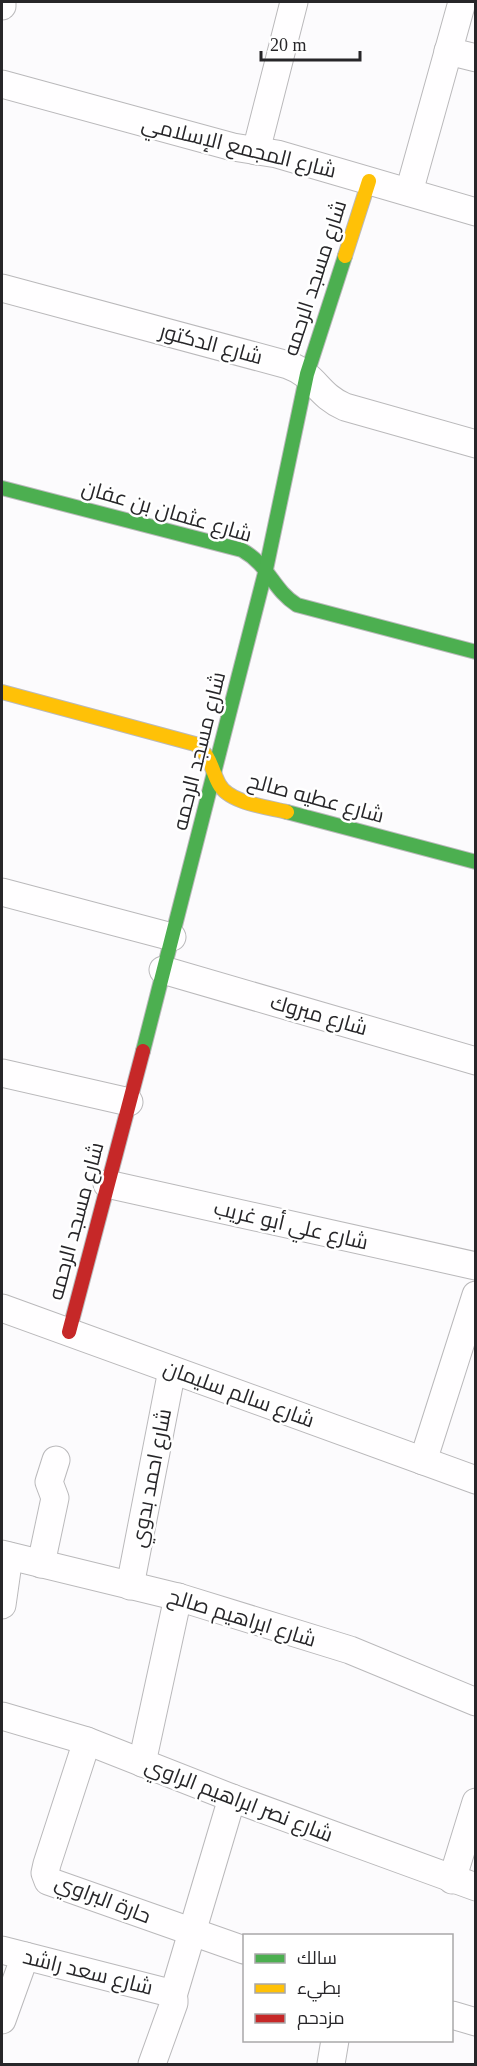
<svg xmlns="http://www.w3.org/2000/svg" width="477" height="2066" font-family="'Times New Roman',Cairo,serif">
<style>
.lines{fill:none;stroke-linecap:round;stroke-linejoin:round}
.street-casing{stroke:#bab9bb;stroke-width:29}
.fast-casing{stroke:#bab9bb;stroke-width:16}
.slow-casing{stroke:#bab9bb;stroke-width:16}
.jam-casing{stroke:#bab9bb;stroke-width:16}
.street{stroke:#fffeff;stroke-width:27}
.fast{stroke:#4caf50;stroke-width:14}
.slow{stroke:#ffc107;stroke-width:14}
.jam{stroke:#c62828;stroke-width:14}
.labels{text-anchor:middle;dominant-baseline:central;stroke-width:5;stroke-linejoin:round;paint-order:stroke}
.street-label{font-size:21px;fill:#272629;stroke:#fff}
</style>
<rect width="100%" height="100%" fill="#fcfbfd"/>
<g class="lines">
<g class="street-casing">
<g id="street">
<path d="M2 6V2"/>
<path d="M448 51 476 58"/>
<path d="M2 84 233 147 277 154 476 212"/>
<path d="M256 151 294 2"/>
<path d="M409 192 462 2"/>
<path d="M2 288 288 365C316 375 317 395 345 407L476 444"/>
<path d="M2 892 172 937"/>
<path d="M163 970 476 1061"/>
<path d="M2 1073 129 1102"/>
<path d="M107 1184 476 1266"/>
<path d="M2 1308 476 1480"/>
<path d="M423 1461 476 1295"/>
<path d="M2 1554 178 1597 350 1650 476 1702"/>
<path d="M41 1564 55 1498 49 1482 56 1460"/>
<path d="M130 1586 172 1370"/>
<path d="M2 1605 9 1556"/>
<path d="M2 1716 87 1741 232 1798 476 1887"/>
<path d="M87 1741 47 1864 45 1873 48 1881 244 1950"/>
<path d="M142 1763 178 1597"/>
<path d="M452 1880 476 1802"/>
<path d="M2 1950 170 1993 174 1999V2003L152 2064"/>
<path d="M173 1996 232 1798"/>
<path d="M452 2015 476 2022"/>
<path d="M2 2020 25 1956"/>
<path d="M331 2064 335 2040"/>
</g>
</g>
<g class="fast-casing">
<g id="fast">
<path d="M2 488 242 550C270 566 272 589 297 605L476 652"/>
<path d="M287 812 476 862"/>
<path d="M143 1051 266 569 307 374 345 256"/>
</g>
</g>
<g class="slow-casing">
<g id="slow">
<path d="M345 256 369 181"/>
<path d="M2 692 195 744C212 757 210 767 219 784 229 803 267 807 287 812"/>
</g>
</g>
<g class="jam-casing">
<path id="jam" d="M69 1332 143 1051"/>
</g>
<use href="#street" class="street"/>
<use href="#fast" class="fast"/>
<use href="#slow" class="slow"/>
<use href="#jam" class="jam"/>
</g>
<g class="labels">
<g class="street-label">
<text transform="translate(239 147) rotate(14)">شارع المجمع الإسلامي</text>
<text transform="translate(315 278) rotate(-72)">شارع مسجد الرحمه</text>
<text transform="translate(211 344) rotate(15)">شارع الدكتور</text>
<text transform="translate(167 511) rotate(16)">شارع عثمان بن عفان</text>
<text transform="translate(199 751) rotate(-76)">شارع مسجد الرحمه</text>
<text transform="translate(316 798) rotate(15)">شارع عطيه صالح</text>
<text transform="translate(319 1015) rotate(16)">شارع مبروك</text>
<text transform="translate(76 1221) rotate(-75)">شارع مسجد الرحمه</text>
<text transform="translate(291 1225) rotate(13)">شارع علي أبو غريب</text>
<text transform="translate(239 1394) rotate(20)">شارع سالم سليمان</text>
<text transform="translate(151 1478) rotate(-79)">شارع احمد بدوي</text>
<text transform="translate(242 1618) rotate(17)">شارع ابراهيم صالح</text>
<text transform="translate(239 1800) rotate(21)">شارع نصر ابراهيم الراوي</text>
<text transform="translate(103 1899) rotate(21)">حارة البراوي</text>
<text transform="translate(88 1972) rotate(14)">شارع سعد راشد</text>
</g>
</g>
<rect width="477" height="2066" fill="none" stroke="#272629" stroke-width="6"/>
<rect x="243" y="1934" width="210" height="108" fill="#ffffff" stroke="#a9a8a9" stroke-width="1.5"/>
<rect x="255" y="1954" width="30" height="9" fill="#4caf50" stroke="#a9a8a9" stroke-width="1.5"/>
<text x="297" y="1964" font-size="18" fill="#272629">سالك</text>
<rect x="255" y="1984" width="30" height="9" fill="#ffc107" stroke="#a9a8a9" stroke-width="1.5"/>
<text x="297" y="1994" font-size="18" fill="#272629">بطيء</text>
<rect x="255" y="2014" width="30" height="9" fill="#c62828" stroke="#a9a8a9" stroke-width="1.5"/>
<text x="297" y="2024" font-size="18" fill="#272629">مزدحم</text>
<path d="M261 51v9h99v-9" fill="none" stroke="#272629" stroke-width="3"/>
<text x="270" y="51" font-size="18" fill="#272629" stroke="#ffffff" stroke-width="4.5" paint-order="stroke">20 m</text>
</svg>
